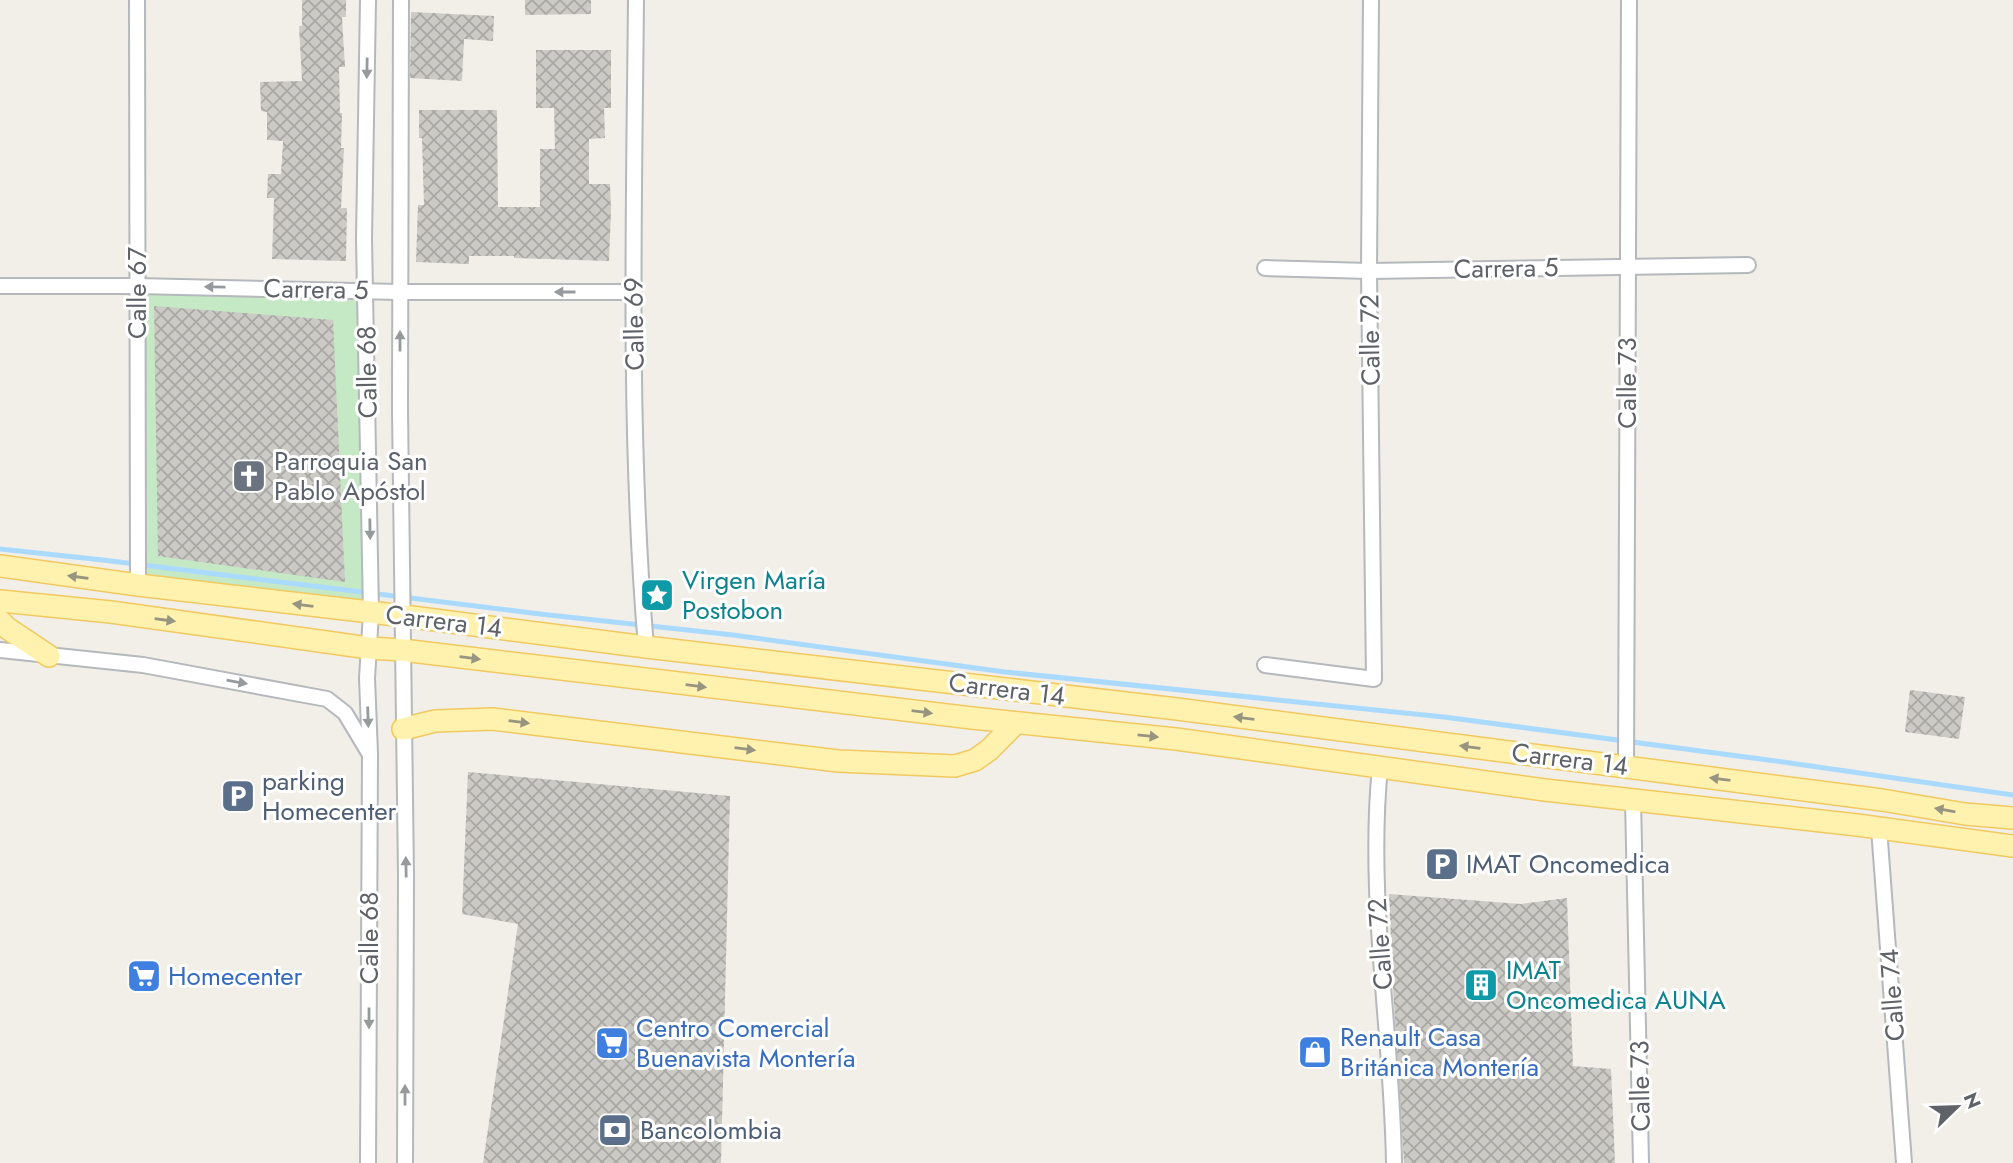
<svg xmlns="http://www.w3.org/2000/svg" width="2013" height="1163" font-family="Jost,sans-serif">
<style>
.green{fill:#c5e8c5}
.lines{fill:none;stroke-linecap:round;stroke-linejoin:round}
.stream{stroke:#aadaff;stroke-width:5}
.building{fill:url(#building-cross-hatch)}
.street-casing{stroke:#b5b8bc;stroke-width:18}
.primary-casing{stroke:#f2c960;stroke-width:24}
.street{stroke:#fff;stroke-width:14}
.primary{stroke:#fff2af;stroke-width:21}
.oneway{fill:#979a9d}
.oneway2{fill:#979581}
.labels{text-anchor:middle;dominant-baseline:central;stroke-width:6;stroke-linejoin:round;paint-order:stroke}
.street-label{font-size:26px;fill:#5f6368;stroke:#fff}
.worship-label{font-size:26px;fill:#5b616d;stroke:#fff;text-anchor:start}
.culture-label{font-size:26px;fill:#0d838f;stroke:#fff;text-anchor:start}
.service-label{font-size:26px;fill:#4e5e75;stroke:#fff;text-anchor:start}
.shop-label{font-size:26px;fill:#366cbe;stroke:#fff;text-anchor:start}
</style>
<defs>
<pattern id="building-cross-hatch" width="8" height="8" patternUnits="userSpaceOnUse" patternTransform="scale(1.75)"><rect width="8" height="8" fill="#cccac5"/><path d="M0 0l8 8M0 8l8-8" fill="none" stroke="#a9a8a4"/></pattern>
</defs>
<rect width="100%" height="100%" fill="#f1efe8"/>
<path class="green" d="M137 286 365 290 371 613 138 585Z"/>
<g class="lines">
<path class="stream" d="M0 549 103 560 540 614 733 635 1005 672 1444 717 1783 762 2013 795"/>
</g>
<g class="building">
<path d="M302 0H346V17H342L345 67H339L340 113H342L341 148H344L341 208H347L346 261 272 259 274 198H267L268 174H281L283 141 267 140V112L261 111 260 82 302 81 299 26H302Z"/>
<path d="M525 0H591V14L525 15Z"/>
<path d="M411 12 494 16 493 41 464 39 462 81 410 78Z"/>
<path d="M536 50H611V108H604L605 138 589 139V184H610L611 211 609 261 514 258V256H469V264L416 262 418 205H424L422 138H419V110H497L498 207H540V149H555L554 108H536Z"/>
<path d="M154 306 333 320 345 582 158 556Z"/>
<path d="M1910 690 1965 697 1959 739 1905 732Z"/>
<path d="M468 772 730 796 721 1163H483L518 924 462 914Z"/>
<path d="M1389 894 1521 904 1567 898 1573 1066 1611 1069 1615 1163H1404L1393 988Z"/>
</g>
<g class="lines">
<g class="street-casing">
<g id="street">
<path d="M137 0 138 585"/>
<path d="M368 0 364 239 371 613 367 678 370 754 368 1163"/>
<path d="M401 0 400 410 406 876 405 1163"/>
<path d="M636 0C634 215 628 432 646 647"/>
<path d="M1265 268 1369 271 1748 265"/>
<path d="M0 286H137L400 292H633"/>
<path d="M0 650 143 665 327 699 345 713 369 753"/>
<path d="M1265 665 1374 679 1369 271 1371 0"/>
<path d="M1380 767C1367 899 1392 1031 1394 1163"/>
<path d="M1626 767 1629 0"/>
<path d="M1633 800 1641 1163"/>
<path d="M1879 828 1904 1163"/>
</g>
</g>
<g class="primary-casing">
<g id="primary">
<path d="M0 566 138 585 404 616 646 647 1177 709 1882 800 1965 814 2013 818"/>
<path d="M0 601 111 612 369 648 402 650 972 718 1176 739 1545 790 1857 825 2013 846"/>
<path d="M0 621 7 628 49 656"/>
<path d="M403 729 435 721 493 719 838 761 955 766 975 760 989 750 1016 723"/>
</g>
</g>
<use href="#street" class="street"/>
<use href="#primary" class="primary"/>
</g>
<defs><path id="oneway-solid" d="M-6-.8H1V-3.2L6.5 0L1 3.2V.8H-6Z" transform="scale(1.75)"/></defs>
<g class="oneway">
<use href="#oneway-solid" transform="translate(367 68) rotate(91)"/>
<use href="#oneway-solid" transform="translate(215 287) rotate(-179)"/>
<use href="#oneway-solid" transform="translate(565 292) rotate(-180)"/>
<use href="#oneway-solid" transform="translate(400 341) rotate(-90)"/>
<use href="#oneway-solid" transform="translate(370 529) rotate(89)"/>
<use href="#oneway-solid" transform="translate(237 682) rotate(10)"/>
<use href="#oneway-solid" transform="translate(368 717) rotate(88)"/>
<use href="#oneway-solid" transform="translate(406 867) rotate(-91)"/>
<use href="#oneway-solid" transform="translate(369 1018) rotate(90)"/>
<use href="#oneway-solid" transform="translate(405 1095) rotate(-90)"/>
</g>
<g class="oneway2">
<use href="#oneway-solid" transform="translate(78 577) rotate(-172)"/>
<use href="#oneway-solid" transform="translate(303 605) rotate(-173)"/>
<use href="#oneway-solid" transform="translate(165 620) rotate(8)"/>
<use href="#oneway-solid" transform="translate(470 658) rotate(7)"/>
<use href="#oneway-solid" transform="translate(696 686) rotate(7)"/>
<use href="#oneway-solid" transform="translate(922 712) rotate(7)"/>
<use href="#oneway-solid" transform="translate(1244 718) rotate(-173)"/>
<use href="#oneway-solid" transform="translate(519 722) rotate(7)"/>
<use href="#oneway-solid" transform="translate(1148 736) rotate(6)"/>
<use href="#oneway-solid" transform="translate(1470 747) rotate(-173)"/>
<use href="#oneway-solid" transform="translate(745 749) rotate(7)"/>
<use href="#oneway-solid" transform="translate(1720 779) rotate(-173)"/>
<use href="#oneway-solid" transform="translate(1945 810) rotate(-170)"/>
</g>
<defs>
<g id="church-square" transform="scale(1.75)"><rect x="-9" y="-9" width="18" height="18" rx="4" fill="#6b7280" stroke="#fff"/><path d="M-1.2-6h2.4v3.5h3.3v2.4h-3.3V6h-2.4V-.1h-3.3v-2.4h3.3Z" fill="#fff"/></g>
<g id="sight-square" transform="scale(1.75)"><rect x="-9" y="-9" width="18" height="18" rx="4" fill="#0f9aa8" stroke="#fff"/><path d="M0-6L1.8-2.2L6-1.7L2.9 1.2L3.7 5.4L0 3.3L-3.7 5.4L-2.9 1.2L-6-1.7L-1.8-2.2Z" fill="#fff"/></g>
<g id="parking-square" transform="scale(1.75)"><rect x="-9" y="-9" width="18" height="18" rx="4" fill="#5c6f8a" stroke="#fff"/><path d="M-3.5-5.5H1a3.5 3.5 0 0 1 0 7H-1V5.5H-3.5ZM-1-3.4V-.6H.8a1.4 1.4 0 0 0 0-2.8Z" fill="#fff"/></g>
<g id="supermarket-square" transform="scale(1.75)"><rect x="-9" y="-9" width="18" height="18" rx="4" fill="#3f7fe0" stroke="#fff"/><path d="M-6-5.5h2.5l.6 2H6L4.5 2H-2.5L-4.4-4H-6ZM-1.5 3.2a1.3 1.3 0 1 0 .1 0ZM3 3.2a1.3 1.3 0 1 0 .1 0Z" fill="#fff"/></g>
<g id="building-square" transform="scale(1.75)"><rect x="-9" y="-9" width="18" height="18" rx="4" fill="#0f9aa8" stroke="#fff"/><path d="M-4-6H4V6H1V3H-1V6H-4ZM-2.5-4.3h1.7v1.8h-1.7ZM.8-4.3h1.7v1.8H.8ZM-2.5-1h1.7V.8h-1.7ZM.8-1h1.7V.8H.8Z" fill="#fff"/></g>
<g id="shop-square" transform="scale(1.75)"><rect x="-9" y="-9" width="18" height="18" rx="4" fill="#3f7fe0" stroke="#fff"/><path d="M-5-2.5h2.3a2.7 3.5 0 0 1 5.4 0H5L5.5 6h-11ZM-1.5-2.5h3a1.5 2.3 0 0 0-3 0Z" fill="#fff"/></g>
<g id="bank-square" transform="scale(1.75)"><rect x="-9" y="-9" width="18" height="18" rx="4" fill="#5c6f8a" stroke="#fff"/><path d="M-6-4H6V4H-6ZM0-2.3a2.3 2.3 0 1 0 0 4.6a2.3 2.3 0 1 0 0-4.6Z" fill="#fff"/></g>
</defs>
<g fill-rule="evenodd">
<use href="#church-square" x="249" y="476"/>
<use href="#sight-square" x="657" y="595"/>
<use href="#parking-square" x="238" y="796"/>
<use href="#parking-square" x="1442" y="864"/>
<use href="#supermarket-square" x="144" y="976"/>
<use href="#building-square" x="1481" y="985"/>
<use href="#supermarket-square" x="612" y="1043"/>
<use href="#shop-square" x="1315" y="1052"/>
<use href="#bank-square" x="615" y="1130"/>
</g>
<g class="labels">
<g class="street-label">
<text transform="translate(1506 268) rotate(-1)">Carrera 5</text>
<text transform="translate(316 289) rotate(1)">Carrera 5</text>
<text transform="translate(137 293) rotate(-90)">Calle 67</text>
<text transform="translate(634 324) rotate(-91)">Calle 69</text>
<text transform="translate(1370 340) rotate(-91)">Calle 72</text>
<text transform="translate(367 372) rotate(-91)">Calle 68</text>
<text transform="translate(1627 383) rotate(-90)">Calle 73</text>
<text transform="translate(444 621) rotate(7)">Carrera 14</text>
<text transform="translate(1007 689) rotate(7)">Carrera 14</text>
<text transform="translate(1570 759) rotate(7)">Carrera 14</text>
<text transform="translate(369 938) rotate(-90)">Calle 68</text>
<text transform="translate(1380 944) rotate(-94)">Calle 72</text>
<text transform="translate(1892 995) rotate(-94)">Calle 74</text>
<text transform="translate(1640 1086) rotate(-91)">Calle 73</text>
</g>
<g class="worship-label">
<text x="274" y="461">Parroquia San<tspan x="274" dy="30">Pablo Apóstol</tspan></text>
</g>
<g class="culture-label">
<text x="682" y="580">Virgen María<tspan x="682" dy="30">Postobon</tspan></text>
<text x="1506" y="970">IMAT<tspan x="1506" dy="30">Oncomedica AUNA</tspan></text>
</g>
<g class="service-label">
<text x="262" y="781">parking<tspan x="262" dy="30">Homecenter</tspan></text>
<text x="1466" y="864">IMAT Oncomedica</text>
<text x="640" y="1130">Bancolombia</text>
</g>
<g class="shop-label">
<text x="168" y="976">Homecenter</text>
<text x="636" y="1028">Centro Comercial<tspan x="636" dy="30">Buenavista Montería</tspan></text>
<text x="1340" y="1037">Renault Casa<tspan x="1340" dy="30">Británica Montería</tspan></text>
</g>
</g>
<g transform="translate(1957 1107) rotate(67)" stroke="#ffffff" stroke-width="5" paint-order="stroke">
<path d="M0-5L12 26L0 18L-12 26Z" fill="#5f6368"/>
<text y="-10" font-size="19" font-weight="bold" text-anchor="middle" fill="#5f6368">N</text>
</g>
</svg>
